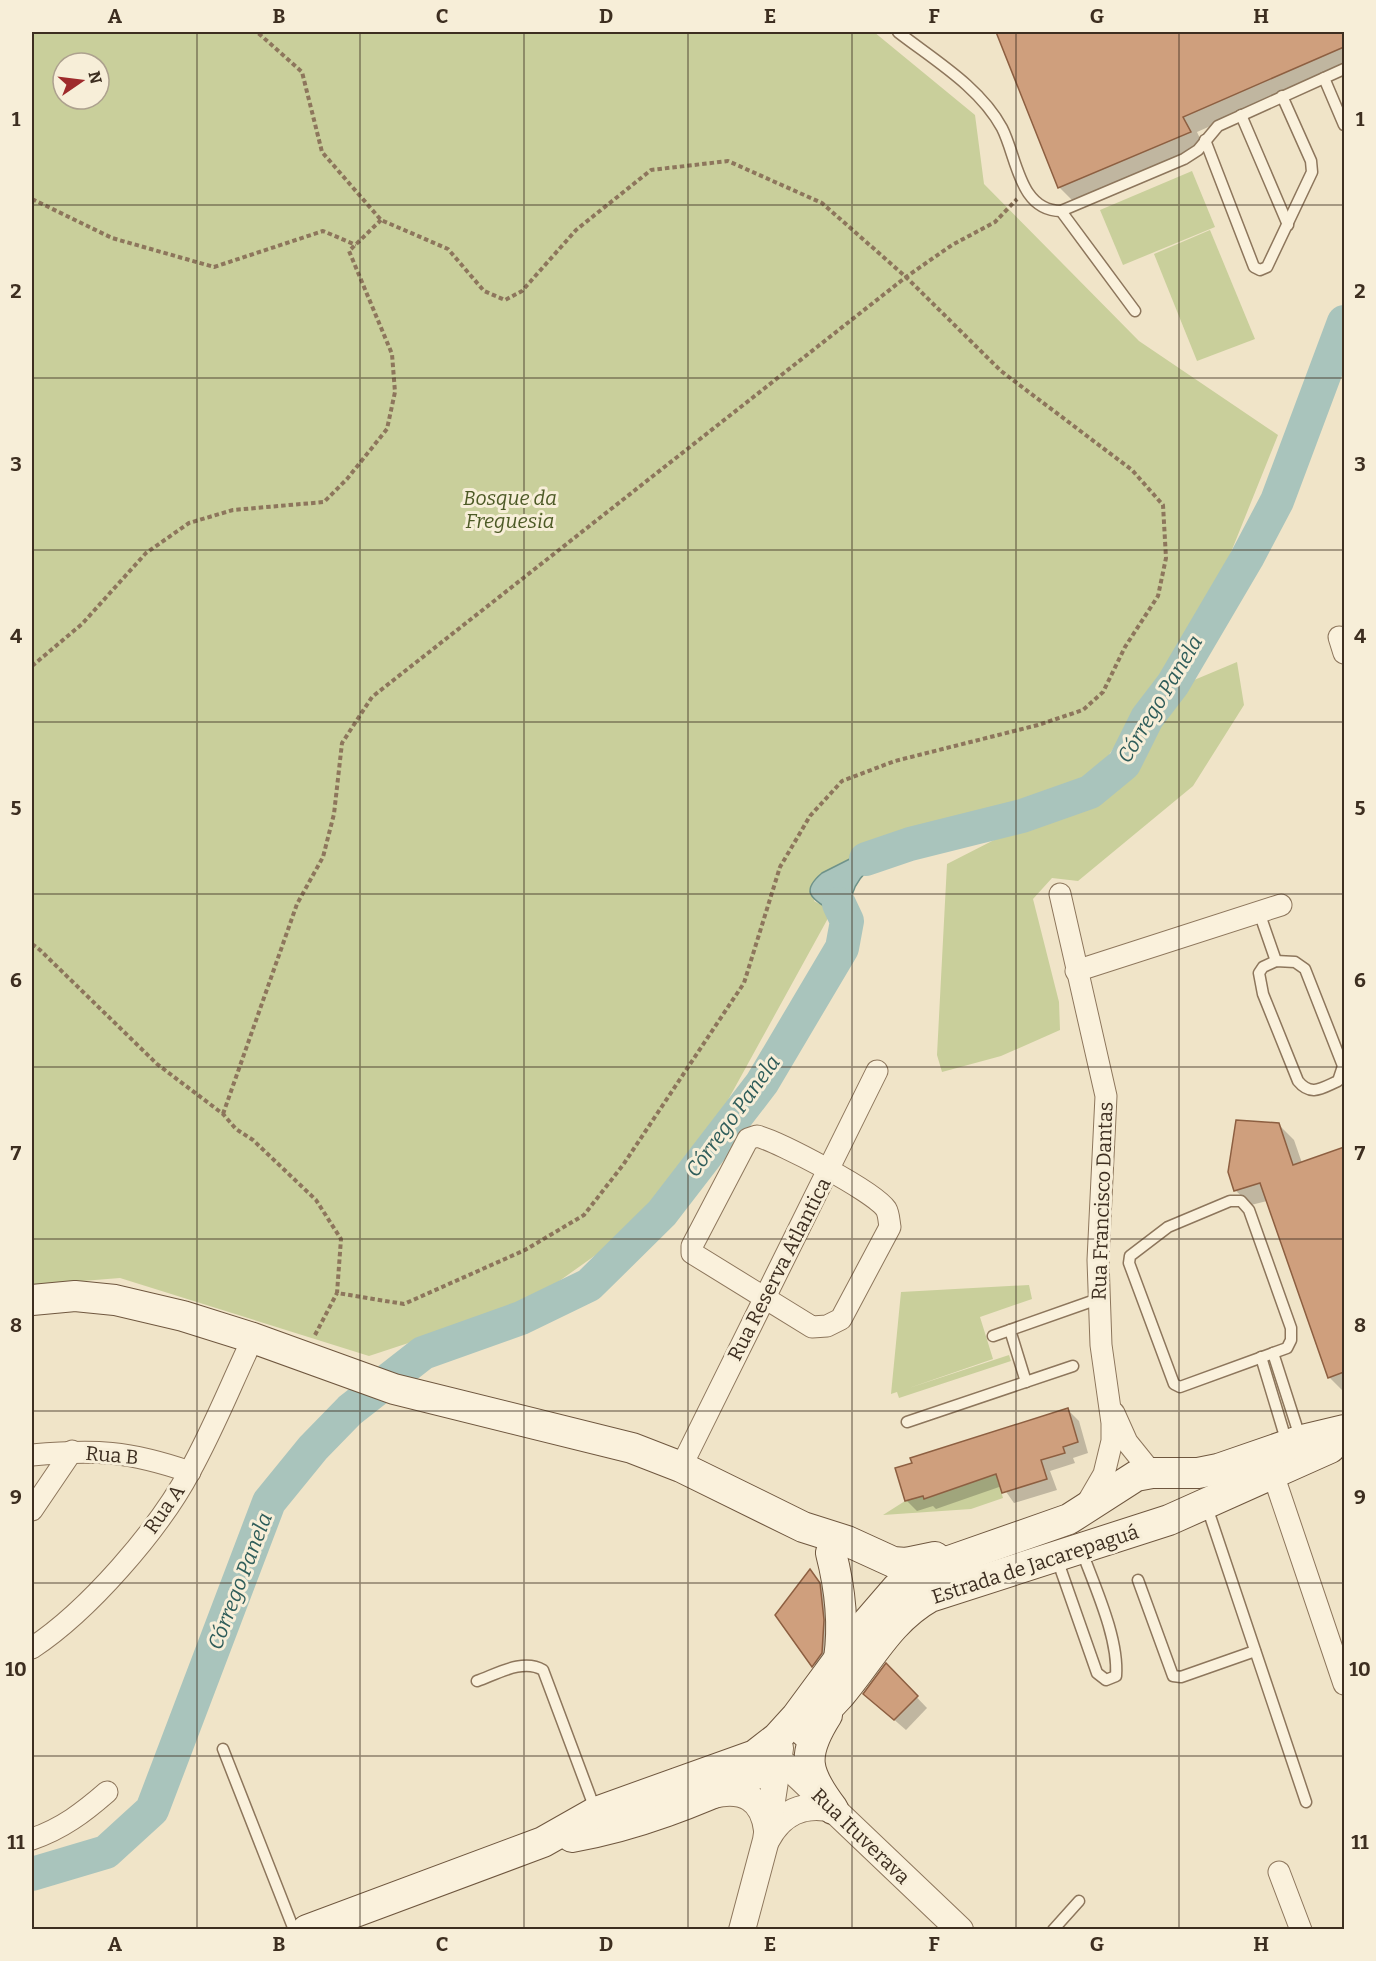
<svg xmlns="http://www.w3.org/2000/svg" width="1376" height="1961" font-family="Bitter,serif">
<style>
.green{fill:#c9cf9b;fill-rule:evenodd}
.water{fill:#a9c4bc;stroke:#6f938a;stroke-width:1.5}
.shadow{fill:#0003}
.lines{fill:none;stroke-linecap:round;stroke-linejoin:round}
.river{stroke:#a9c4bc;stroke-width:34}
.building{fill:#cf9f7d;stroke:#8d5f41;stroke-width:1.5}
.service-casing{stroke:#8d765c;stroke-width:13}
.minor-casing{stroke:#8d765c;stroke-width:23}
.tertiary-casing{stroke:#8d765c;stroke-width:28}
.secondary-casing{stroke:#6f573f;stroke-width:32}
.path{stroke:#8d765c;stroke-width:4;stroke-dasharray:4.5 3;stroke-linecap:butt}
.service{stroke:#faf1dc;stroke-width:10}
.minor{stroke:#faf1dc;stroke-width:21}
.tertiary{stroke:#faf1dc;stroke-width:26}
.secondary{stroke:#faf1dc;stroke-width:30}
.grid{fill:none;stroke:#3d2e20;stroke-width:1.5;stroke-opacity:0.55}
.labels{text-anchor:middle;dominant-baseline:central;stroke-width:6;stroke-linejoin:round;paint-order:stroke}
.park-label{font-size:20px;font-style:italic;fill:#4d5a26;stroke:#f7eed8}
.street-label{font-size:20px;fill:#3d2e20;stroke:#f7eed8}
.water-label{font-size:21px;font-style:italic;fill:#2f5d5a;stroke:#f7eed8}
.neatline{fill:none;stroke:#3d2e20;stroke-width:2}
.grid-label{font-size:20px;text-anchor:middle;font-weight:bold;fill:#3d2e20}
</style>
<rect width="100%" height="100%" fill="#f0e4c8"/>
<g class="green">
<path d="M32 32H874L975 115 984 184 1139 341 1278 435 1213 597 1101 767 1054 800 895 836 822 873 814 901 832 911 717 1120 635 1227 527 1304 369 1356 120 1278 32 1285ZM63 63H99V99H63Z"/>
<path d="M1192 171 1215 227 1123 265 1100 210Z"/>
<path d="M1210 230 1255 339 1197 361 1154 254Z"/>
<path d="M1237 662 1244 705 1193 786 1078 881 1052 878 1033 899 1059 1002 1060 1030 1001 1056 942 1072 937 1055 947 864 1043 815 1135 746 1187 683Z"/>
<path d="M1029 1285 1032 1299 980 1317 993 1359 909 1388 1009 1355 1011 1361 899 1398 897 1392 891 1394 901 1292Z"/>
<path d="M996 1474 1003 1498 971 1509 883 1515 905 1501 923 1496 925 1499Z"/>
</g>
<path class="water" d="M895 836 910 844C888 855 859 869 852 895 846 918 862 924 842 948V922C831 903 790 900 822 873Z"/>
<g class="shadow">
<path d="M998 32H1344V67L1197 132 1204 147 1074 202 1059 187Z"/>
<path d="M1278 1124 1294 1140 1302 1163 1344 1149V1392L1329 1377 1267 1201 1251 1205 1235 1190Z"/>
<path d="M1068 1410 1079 1421 1088 1453 1073 1458 1075 1463 1050 1471 1057 1490 1014 1503 1002 1486 936 1509 933 1506 917 1511 906 1500Z"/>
<path d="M810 1571 830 1596 824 1676 776 1615Z"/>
<path d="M886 1665 927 1708 906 1730 876 1704Z"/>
</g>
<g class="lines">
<g class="river">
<path d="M866 859 910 844 1022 816 1090 792 1124 764 1147 718 1173 684 1247 558 1277 501 1344 322"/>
<path d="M32 1874 106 1852 152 1810 269 1502 313 1448 350 1410 423 1353 521 1318 589 1285 662 1213 762 1083 842 948 847 921 839 904"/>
</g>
</g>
<g class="building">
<path d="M996 32H1344V47L1183 117 1191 132 1058 188Z"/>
<path d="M1236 1120 1279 1123 1293 1165 1344 1147V1372L1328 1378 1260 1183 1234 1191 1228 1172Z"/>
<path d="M1068 1408 1078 1442 1063 1447 1065 1453 1041 1460 1047 1479 1002 1493 996 1474 924 1499 923 1496 905 1501 895 1468 912 1463 910 1458Z"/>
<path d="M810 1569 820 1583 824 1620 822 1653 812 1667 775 1615Z"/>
<path d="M886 1663 918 1696 894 1720 863 1694Z"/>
</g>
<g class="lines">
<g class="service-casing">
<g id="service">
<path d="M898 32C934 60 980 87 1002 128 1017 157 1019 211 1061 211L1184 159 1198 150 1218 126 1344 69"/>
<path d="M1324 78 1344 125"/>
<path d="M1241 115 1288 225"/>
<path d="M1205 140 1254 267 1260 270 1267 267 1312 172 1311 161 1282 96"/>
<path d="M1061 211 1135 311"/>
<path d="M1259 912 1276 961"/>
<path d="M1276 961 1295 962 1305 969 1343 1066 1338 1081C1322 1088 1311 1097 1298 1081L1263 994 1259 973 1263 967Z"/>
<path d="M1230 1201H1241L1249 1210 1291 1328V1340L1287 1348 1180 1387 1174 1384 1129 1263 1130 1256 1168 1227Z"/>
<path d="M1010 1330 1026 1382"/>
<path d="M993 1336 1098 1299"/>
<path d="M1273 1353 1301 1440"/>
<path d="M1261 1357 1287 1443"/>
<path d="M907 1422 1073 1366"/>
<path d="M1207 1507 1306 1802"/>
<path d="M1057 1559 1097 1673 1106 1680 1116 1676C1119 1638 1094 1585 1081 1549"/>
<path d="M1138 1580 1173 1676 1181 1677 1255 1651"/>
<path d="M477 1681C497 1674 523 1658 543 1670L595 1809"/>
<path d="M223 1749 294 1930"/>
<path d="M1053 1930 1079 1901"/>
</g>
</g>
<g class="minor-casing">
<g id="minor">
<path d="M1339 637 1344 653"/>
<path d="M1060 894 1106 1096 1098 1260 1101 1345 1112 1423V1441L1104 1474 1086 1505"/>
<path d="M1076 971 1281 905"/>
<path d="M757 1136C779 1142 874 1191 886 1209 889 1214 889 1222 890 1227L841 1319 827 1326 812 1327 692 1253V1246L748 1139Z"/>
<path d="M1114 1413 1127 1442 1152 1473"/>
<path d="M32 1455C95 1449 129 1451 190 1472"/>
<path d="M681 1467 877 1071"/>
<path d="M1273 1474 1344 1684"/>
<path d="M32 1510 72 1451"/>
<path d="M32 1648C88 1611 158 1531 190 1471 214 1428 232 1382 253 1338"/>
<path d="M32 1839C62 1829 84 1812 107 1792"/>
<path d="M1279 1872 1301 1930"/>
</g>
</g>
<g class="tertiary-casing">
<g id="tertiary">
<path d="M755 1755 778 1761 791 1769 960 1930"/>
<path d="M713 1795C743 1788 763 1798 767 1830"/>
<path d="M767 1839C781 1813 803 1802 833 1809"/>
<path d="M742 1930 766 1840 780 1748"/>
</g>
</g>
<g class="secondary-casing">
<g id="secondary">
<path d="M32 1300 75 1296 115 1300 183 1316 253 1338 394 1389 632 1448 681 1467 803 1527 847 1541 893 1562 906 1563 935 1557"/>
<path d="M831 1553C840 1588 844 1624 839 1659"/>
<path d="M827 1715C801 1756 805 1772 833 1809"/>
<path d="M805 1732C817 1719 829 1707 840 1695 870 1660 889 1620 930 1597L1169 1520 1330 1448"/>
<path d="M572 1837C636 1826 698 1801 756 1774"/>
<path d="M307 1930 543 1842 596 1812 755 1755 777 1738 797 1716 859 1632 897 1588 935 1566 1069 1519 1136 1476 1152 1473H1198L1218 1469 1302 1440 1344 1430"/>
</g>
</g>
<g class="path">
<path d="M32 199 112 238 214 267 323 231 356 245"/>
<path d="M32 666 82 624 146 553 189 523 233 510 324 502 347 479 387 429 395 392 392 354 349 251 381 220"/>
<path d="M32 944 40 950 157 1064 223 1114 236 1129 253 1140 316 1200 341 1239 337 1293 404 1304 525 1250 584 1215 623 1165 744 983 780 867 810 816 842 781 895 761 1038 725 1083 710 1103 692 1125 647 1158 596 1166 558 1163 505 1132 470 1001 371 906 277 822 203 728 161 651 170 576 230 522 291 505 300 484 291 448 249 381 220 322 152 302 72 257 32"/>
<path d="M223 1114 297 904 323 857 334 814 342 743 372 697 906 277 952 245 995 222 1017 199"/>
<path d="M315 1335 337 1293"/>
</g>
<use href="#service" class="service"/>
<use href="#minor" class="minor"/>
<use href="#tertiary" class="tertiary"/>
<use href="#secondary" class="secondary"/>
</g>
<path class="grid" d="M197 32V1930M360 32V1930M524 32V1930M688 32V1930M852 32V1930M1016 32V1930M1179 32V1930M32 205H1344M32 378H1344M32 550H1344M32 722H1344M32 894H1344M32 1067H1344M32 1239H1344M32 1411H1344M32 1583H1344M32 1756H1344"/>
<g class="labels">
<g class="park-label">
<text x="510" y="498">Bosque da<tspan x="510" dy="23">Freguesia</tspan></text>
</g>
<g class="street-label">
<text transform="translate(1102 1201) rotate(-88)">Rua Francisco Dantas</text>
<text transform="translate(779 1269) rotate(-63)">Rua Reserva Atlantica</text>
<text transform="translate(112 1455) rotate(5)">Rua B</text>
<text transform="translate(164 1509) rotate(-55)">Rua A</text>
<text transform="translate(1035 1564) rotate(-18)">Estrada de Jacarepaguá</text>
<text transform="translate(861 1836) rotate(44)">Rua Ituverava</text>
</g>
<g class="water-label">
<text transform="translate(1160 699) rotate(-59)">Córrego Panela</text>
<text transform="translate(733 1116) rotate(-54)">Córrego Panela</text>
<text transform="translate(240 1581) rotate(-69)">Córrego Panela</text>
</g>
</g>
<rect width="1376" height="1961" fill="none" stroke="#f7eed8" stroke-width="66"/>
<g transform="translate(81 81) rotate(76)"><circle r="28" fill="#f7eed8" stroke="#ada18e" stroke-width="1.5"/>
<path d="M0-4.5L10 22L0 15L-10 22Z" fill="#9e2a2b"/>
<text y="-9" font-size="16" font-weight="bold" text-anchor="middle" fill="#3d2e20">N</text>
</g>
<rect x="33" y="33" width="1310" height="1895" class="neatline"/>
<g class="grid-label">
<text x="115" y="23">A</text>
<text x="279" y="23">B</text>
<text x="442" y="23">C</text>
<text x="606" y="23">D</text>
<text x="770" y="23">E</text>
<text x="934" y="23">F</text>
<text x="1097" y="23">G</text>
<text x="1261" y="23">H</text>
<text x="16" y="126">1</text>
<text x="1360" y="126">1</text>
<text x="16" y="298">2</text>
<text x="1360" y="298">2</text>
<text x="16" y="471">3</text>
<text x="1360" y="471">3</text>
<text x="16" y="643">4</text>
<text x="1360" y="643">4</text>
<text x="16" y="815">5</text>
<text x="1360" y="815">5</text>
<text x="16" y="987">6</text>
<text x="1360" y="987">6</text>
<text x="16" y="1160">7</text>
<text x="1360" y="1160">7</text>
<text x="16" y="1332">8</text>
<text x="1360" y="1332">8</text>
<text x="16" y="1504">9</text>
<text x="1360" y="1504">9</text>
<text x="16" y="1676">10</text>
<text x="1360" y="1676">10</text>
<text x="16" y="1849">11</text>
<text x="1360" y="1849">11</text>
<text x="115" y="1951">A</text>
<text x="279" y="1951">B</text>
<text x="442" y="1951">C</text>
<text x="606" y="1951">D</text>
<text x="770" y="1951">E</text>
<text x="934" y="1951">F</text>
<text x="1097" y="1951">G</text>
<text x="1261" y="1951">H</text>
</g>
</svg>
